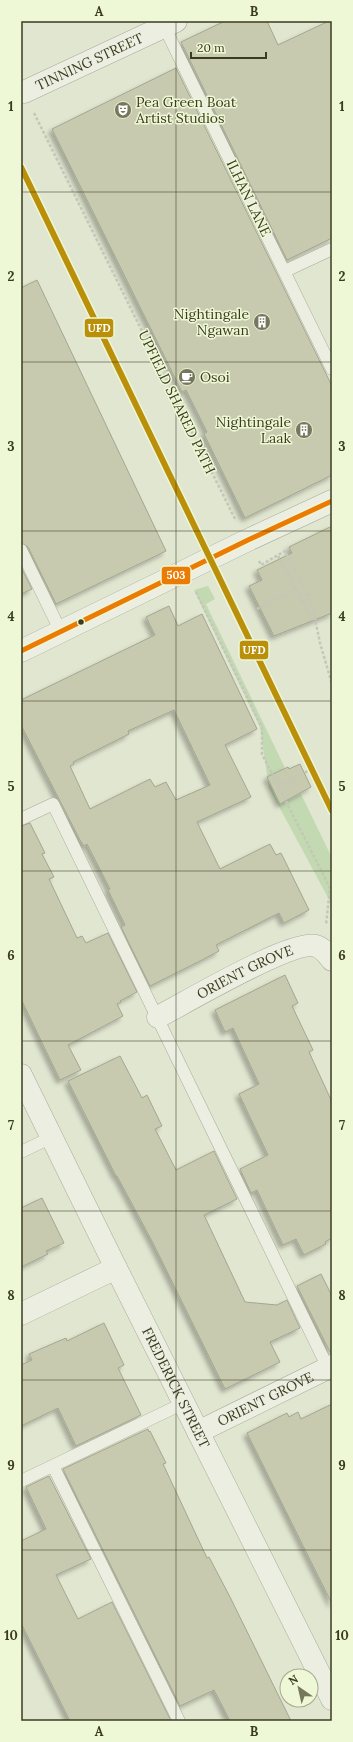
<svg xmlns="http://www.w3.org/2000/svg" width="353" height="1742" font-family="Lora,serif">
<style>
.green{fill:#c3d9b2}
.building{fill:#c8cab0;stroke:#a4a68f;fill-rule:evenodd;filter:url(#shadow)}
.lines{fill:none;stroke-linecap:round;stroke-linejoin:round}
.service-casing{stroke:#a8ac98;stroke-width:13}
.minor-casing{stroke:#a8ac98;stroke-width:23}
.tertiary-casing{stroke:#a8ac98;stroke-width:23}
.path{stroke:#c4c7b8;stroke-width:2.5;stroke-dasharray:3 2;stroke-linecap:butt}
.service{stroke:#ebeee1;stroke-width:12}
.minor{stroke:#ebeee1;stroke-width:22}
.tertiary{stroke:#ebeee1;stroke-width:22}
.bus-1-casing{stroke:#eef7d6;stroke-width:8}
.bus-1{stroke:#eb7b03;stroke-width:5}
.rail-1-casing{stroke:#eef7d6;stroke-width:9}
.rail-1{stroke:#ba900b;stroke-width:6}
.grid{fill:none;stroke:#3b3c1f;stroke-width:1;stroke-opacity:0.55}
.bus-dot{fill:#3b3c1f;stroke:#eef7d6;stroke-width:1.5}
.labels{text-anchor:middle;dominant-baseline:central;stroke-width:3;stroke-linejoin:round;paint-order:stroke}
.street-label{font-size:14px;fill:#3b3c1f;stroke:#eef7d6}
.poi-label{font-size:14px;fill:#3b3c1f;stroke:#eef7d6;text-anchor:start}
.line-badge{stroke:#eef7d6;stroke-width:1.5}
.badge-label{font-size:11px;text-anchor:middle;font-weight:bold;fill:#fff}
.neatline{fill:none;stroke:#3b3c1f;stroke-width:1.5}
.grid-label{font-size:13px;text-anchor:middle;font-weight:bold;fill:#3b3c1f}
</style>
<defs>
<filter id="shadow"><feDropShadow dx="-3.5" dy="3.5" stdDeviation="2" flood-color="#0004"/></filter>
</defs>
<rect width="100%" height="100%" fill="#e0e6d0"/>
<path class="green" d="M208 586 215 599 206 604 285 768 267 777 280 804 301 794 332 858V905L269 788 260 727 194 590Z"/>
<g class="building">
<path d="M225 21H267L278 45 329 21H332V238L287 260 181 42Z"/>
<path d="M176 68 332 386V475L245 518 204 434 207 432 186 390 182 392 52 129Z"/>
<path d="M37 280 166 551 56 604 28 547 21 543V288Z"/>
<path d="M332 526V613L274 636 249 586 262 580 257 570 292 553 289 547Z"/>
<path d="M21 567 32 589 21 594Z"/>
<path d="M169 606 178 626 202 614 257 729 225 745 251 797 197 822 220 869 270 844 276 855 281 853 309 910 284 923 279 913 216 945 219 951 202 960 150 986 121 927 125 925 108 890 110 889 87 844 84 846 80 840 21 725V700L155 635 146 617ZM174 710 210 785 176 800 166 782 155 787 150 779 90 809 70 766 74 764 73 762 129 734 128 731Z"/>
<path d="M300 764 311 787 280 804 267 777 288 767 289 769Z"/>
<path d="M30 823 45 853 42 854 54 877 49 879 77 938 82 936 86 943 108 933 137 992 120 1001 121 1002 117 1004 123 1016 68 1045 81 1070 60 1080 21 999V826Z"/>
<path d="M285 975 298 1003 292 1006 313 1050 309 1052 332 1102V1238L325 1242 326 1244 304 1255 296 1239 283 1245 257 1190 251 1193 240 1169 268 1155 239 1094 259 1084 233 1028 225 1032 215 1010Z"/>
<path d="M120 1056 142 1098 147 1095 162 1126 155 1129 176 1170 214 1151 237 1199 204 1215 245 1302 277 1305 287 1300 300 1328 270 1342 280 1362 225 1389 153 1243 117 1176H116L68 1081Z"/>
<path d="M42 1198 64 1243 46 1251 48 1254 21 1267V1208Z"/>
<path d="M321 1274 332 1296V1354H331L297 1286Z"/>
<path d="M104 1323 124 1365 118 1368 141 1415 76 1446 58 1408 21 1426V1365L32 1360 29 1354 66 1338 67 1341Z"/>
<path d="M332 1404V1604L247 1433 287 1413 289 1417 298 1412 301 1419Z"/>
<path d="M148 1429 149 1432 150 1431 166 1463 163 1464 207 1558 209 1557 230 1597 291 1721H230L214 1690 180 1706 63 1469Z"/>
<path d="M49 1476 91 1559 56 1575 78 1619 112 1602 171 1721H70L21 1623V1541L46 1529 26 1487Z"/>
</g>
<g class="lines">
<g class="service-casing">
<g id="service">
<path d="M162 22 332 369"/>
<path d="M285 271 332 249"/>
<path d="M21 550 61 632"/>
<path d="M21 819 53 804 328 1368"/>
<path d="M21 1152 52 1137"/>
<path d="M53 1466 179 1721"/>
<path d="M21 1481 184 1403"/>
</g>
</g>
<g class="minor-casing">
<g id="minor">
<path id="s1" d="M24 92 176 21"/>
<path id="s2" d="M158 1017C185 1003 292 939 316 946 323 948 328 955 332 960"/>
<path id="s3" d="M21 1075 116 1268 332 1699"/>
<path d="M21 1314 116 1268"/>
<path id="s4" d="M198 1432 332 1366"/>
</g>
</g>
<g class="tertiary-casing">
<path id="tertiary" d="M21 651 248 540 332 501"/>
</g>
<g class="path">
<path d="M34 113 236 521"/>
<path d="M278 556 314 622"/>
<path d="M259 561 261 565 285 551 312 604 320 643 332 684"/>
<path d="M196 592 262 728V754L330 888 326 925"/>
<path d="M257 609 296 589"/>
<path d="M278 786 308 771"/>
</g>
<use href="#service" class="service"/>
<use href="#minor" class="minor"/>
<use href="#tertiary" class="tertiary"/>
<g class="bus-1-casing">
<path id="bus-1" d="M21 651 248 540 332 501"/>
</g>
<use href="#bus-1" class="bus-1"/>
<g class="rail-1-casing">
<path id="rail-1" d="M21 167 332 811"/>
</g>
<use href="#rail-1" class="rail-1"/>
</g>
<path class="grid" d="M176 21V1721M21 192H332M21 362H332M21 531H332M21 701H332M21 871H332M21 1041H332M21 1211H332M21 1380H332M21 1550H332"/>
<defs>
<g id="theatre-disc" transform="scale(0.9)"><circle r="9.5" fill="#75785d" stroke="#eef7d6"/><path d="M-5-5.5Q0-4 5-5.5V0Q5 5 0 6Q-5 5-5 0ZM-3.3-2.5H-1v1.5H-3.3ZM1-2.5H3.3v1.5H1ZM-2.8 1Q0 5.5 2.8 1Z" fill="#fff"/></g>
<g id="building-disc" transform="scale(0.9)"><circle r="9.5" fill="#75785d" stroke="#eef7d6"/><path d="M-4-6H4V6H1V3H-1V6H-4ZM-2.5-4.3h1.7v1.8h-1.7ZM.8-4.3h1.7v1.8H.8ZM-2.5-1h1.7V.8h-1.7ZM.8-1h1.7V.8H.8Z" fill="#fff"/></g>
<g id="cafe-disc" transform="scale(0.9)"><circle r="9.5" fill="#75785d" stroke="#eef7d6"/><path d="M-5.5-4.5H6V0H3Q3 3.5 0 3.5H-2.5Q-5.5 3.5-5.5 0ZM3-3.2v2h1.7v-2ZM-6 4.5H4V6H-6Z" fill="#fff"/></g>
</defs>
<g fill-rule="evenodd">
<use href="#theatre-disc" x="123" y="110"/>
<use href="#building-disc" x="262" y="322"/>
<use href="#cafe-disc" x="187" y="377"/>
<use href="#building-disc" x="304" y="430"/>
</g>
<circle class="bus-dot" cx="81" cy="622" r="3.5"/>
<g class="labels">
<g class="street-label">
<text stroke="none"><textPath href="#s1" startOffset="72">TINNING STREET</textPath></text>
<text transform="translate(249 198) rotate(64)">ILHAN LANE</text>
<text transform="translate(177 402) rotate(64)">UPFIELD SHARED PATH</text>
<text stroke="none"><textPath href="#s2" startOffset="98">ORIENT GROVE</textPath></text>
<text stroke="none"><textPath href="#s3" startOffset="349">FREDERICK STREET</textPath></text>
<text stroke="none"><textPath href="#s4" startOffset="75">ORIENT GROVE</textPath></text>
</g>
<g class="poi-label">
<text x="136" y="102">Pea Green Boat<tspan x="136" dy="16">Artist Studios</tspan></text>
<text x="249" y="314" text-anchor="end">Nightingale<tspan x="249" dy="16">Ngawan</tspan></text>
<text x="200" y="377">Osoi</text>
<text x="291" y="422" text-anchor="end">Nightingale<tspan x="291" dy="16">Laak</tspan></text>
</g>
</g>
<g class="line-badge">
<rect x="84" y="318" width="30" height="20" rx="4" fill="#ba900b"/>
<rect x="161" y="566" width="30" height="19" rx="4" fill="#eb7b03"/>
<rect x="239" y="640" width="30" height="20" rx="4" fill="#ba900b"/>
</g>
<g class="badge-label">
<text x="99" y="332">UFD</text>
<text x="176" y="579">503</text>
<text x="254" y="654">UFD</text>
</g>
<rect width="353" height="1742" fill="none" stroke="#eef7d6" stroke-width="44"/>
<g transform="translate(299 1688) rotate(326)"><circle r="19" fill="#eef7d6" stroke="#a6ac8d"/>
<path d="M0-3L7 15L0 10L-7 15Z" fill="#75785d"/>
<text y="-6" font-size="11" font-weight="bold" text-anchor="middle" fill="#3b3c1f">N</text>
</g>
<path d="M191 52v6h75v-6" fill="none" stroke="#3b3c1f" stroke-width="2"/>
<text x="197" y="52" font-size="12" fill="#3b3c1f" stroke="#eef7d6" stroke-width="3" paint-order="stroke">20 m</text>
<rect x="22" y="22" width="309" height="1698" class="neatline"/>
<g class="grid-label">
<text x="99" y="16">A</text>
<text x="254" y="16">B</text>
<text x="11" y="111">1</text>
<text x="342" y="111">1</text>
<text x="11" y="281">2</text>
<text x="342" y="281">2</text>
<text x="11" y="451">3</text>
<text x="342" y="451">3</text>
<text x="11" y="621">4</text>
<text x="342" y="621">4</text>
<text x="11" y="791">5</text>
<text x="342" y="791">5</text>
<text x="11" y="960">6</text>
<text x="342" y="960">6</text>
<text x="11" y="1130">7</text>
<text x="342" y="1130">7</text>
<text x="11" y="1300">8</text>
<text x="342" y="1300">8</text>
<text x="11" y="1470">9</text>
<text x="342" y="1470">9</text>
<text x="11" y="1640">10</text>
<text x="342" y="1640">10</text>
<text x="99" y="1736">A</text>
<text x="254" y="1736">B</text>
</g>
</svg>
